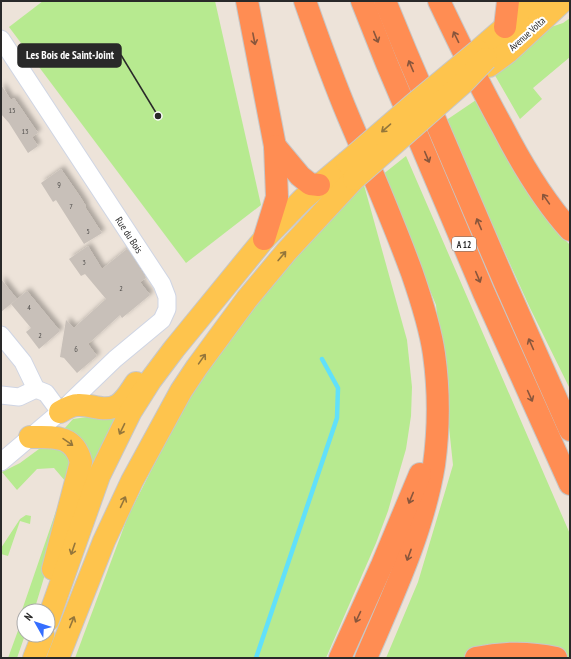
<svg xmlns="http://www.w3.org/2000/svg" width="571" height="659" font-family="'PT Sans Narrow',sans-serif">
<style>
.green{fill:#b7ea90}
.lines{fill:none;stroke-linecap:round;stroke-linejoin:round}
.stream{stroke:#61e0fa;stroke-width:4.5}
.building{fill:#c8c0b9;filter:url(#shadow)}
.minor-casing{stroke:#cfd5e4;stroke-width:19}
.major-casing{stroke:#c7c7c7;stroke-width:24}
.highway-casing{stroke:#c7c7c7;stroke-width:24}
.minor{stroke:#fff;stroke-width:17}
.major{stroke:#fec44d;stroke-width:22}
.highway{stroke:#ff8d53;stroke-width:22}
.major-bridge-casing{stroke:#c7c7c7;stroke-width:24;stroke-linecap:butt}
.major-bridge{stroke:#fec44d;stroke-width:22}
.oneway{stroke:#89563c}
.oneway2{stroke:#94763b}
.labels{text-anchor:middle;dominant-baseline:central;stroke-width:4;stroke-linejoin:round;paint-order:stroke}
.number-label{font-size:8px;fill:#514f4d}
.shield{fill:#fff;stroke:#696969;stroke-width:1}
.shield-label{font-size:9px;font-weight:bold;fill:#292929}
.street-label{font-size:10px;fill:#292929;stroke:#fff}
.leader{fill:none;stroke:#292929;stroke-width:1.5}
.callout-dot{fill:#292929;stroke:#fff;stroke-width:1.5}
.callout{fill:#292929;stroke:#292929;stroke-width:1.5}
.callout-label{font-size:11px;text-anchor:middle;font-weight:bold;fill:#fff}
</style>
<defs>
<filter id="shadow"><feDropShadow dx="3.5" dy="-3.5" stdDeviation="2" flood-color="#0004"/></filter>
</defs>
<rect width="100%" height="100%" fill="#ede3d9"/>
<g class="green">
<path d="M43 1H215L261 205 186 263 9 27Z"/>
<path d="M570 18V57L533 88 542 99 520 119 493 72 545 29 563 23Z"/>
<path d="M476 100 553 227 570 245V389L530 308 445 121Z"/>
<path d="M406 156 570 534V658H386L418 582 453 465 436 305 382 175Z"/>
<path d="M364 185 407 340 412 387 411 416 406 449 388 511 376 543 326 658H75L128 516 183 408 216 355 297 251Z"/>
<path d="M115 413 117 414 81 498 64 429 73 419Z"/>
<path d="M43 446 60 449 70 455 69 494 34 611H24V635H25L17 658H8L23 617 20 616 66 482 54 468 37 469 17 490 2 472 20 463 39 449Z"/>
<path d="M26 515 31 516 30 524 20 521 8 556 1 554V548L20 519Z"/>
</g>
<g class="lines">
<path class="stream" d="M256 658 337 418 338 388 322 359"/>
</g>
<g class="building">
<path d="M1 85 11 100 14 98 38 133 32 137 38 146 28 153 9 123 1 114Z"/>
<path d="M61 169 79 195 86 206 85 207 102 233 84 244 56 200 53 202 41 183Z"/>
<path d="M88 246 102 269 127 249 146 278 140 282 150 295 122 318 120 315 88 344 97 356 77 373 64 358 60 357 66 320 74 328 106 299 85 274 81 276 69 259Z"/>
<path d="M1 279 17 299 1 312Z"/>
<path d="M27 291 60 331 39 349 26 332 31 328 11 304Z"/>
</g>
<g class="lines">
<g class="minor-casing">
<g id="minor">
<path d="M1 39 162 284 167 297V309L162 320 115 359 60 412 1 462"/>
<path d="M1 335 23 362 36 389 46 393 60 412"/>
<path d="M1 395 19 397 36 389"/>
</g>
</g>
<g class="major-casing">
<g id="major">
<path d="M480 49 535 1"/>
<path d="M489 66 508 52 563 1"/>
<path d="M60 412C65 409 72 405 78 405 91 404 105 413 118 405 126 400 131 390 136 383"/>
<path d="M30 437C53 437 74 434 81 462L53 569"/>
<path d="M48 620 99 476 131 411 150 381 174 349 264 239 303 199 347 162"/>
<path d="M34 658 43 635"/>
<path d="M58 658 104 541 132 481 181 391 197 367 247 299 287 251 354 179"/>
</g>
</g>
<g class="highway-casing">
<g id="highway">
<path d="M247 1 275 146 277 197 264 239"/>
<path d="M305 1C319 41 333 80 349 118 371 170 393 221 412 273 421 299 430 326 434 354 439 390 439 428 434 465 423 532 393 595 366 658"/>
<path d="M362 1 387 64 484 293 570 484"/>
<path d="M385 1 406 52 505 283 570 430"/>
<path d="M439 1C459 43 479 85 502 126 521 163 542 199 570 230"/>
<path d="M505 27 508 1"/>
<path d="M275 146 300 176 310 184 319 185"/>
<path d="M340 658 382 565 420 474"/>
<path d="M476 658C504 652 529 652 556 658"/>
</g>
</g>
<use href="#minor" class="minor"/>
<use href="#major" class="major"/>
<use href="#highway" class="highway"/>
<g class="major-bridge-casing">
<g id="major-bridge">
<path d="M347 162 414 104 478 51"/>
<path d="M354 179 463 83 486 59"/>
</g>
</g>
<use href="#major-bridge" class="major-bridge"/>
</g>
<defs><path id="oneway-shaft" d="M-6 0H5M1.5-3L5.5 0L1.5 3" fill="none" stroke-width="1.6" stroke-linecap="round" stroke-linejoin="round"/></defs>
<g class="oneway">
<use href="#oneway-shaft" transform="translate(376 37) rotate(68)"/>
<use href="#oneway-shaft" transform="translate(456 37) rotate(-116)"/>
<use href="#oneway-shaft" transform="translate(254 39) rotate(79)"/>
<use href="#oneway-shaft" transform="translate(411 66) rotate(-113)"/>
<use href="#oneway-shaft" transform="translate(427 157) rotate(67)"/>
<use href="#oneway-shaft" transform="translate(546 199) rotate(-125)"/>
<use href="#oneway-shaft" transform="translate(479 224) rotate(-113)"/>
<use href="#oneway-shaft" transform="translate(478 277) rotate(67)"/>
<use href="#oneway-shaft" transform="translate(531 344) rotate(-114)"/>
<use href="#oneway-shaft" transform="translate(530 396) rotate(66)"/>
<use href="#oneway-shaft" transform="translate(411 498) rotate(112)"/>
<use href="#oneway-shaft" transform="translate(409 555) rotate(110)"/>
<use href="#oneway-shaft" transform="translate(358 617) rotate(115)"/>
</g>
<g class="oneway2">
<use href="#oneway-shaft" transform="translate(386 128) rotate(139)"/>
<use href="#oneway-shaft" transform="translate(282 256) rotate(-50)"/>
<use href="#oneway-shaft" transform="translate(202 359) rotate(-55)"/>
<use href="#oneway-shaft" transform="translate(122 429) rotate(116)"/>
<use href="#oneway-shaft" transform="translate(68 442) rotate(35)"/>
<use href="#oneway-shaft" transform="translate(123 502) rotate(-65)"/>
<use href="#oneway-shaft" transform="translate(73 549) rotate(109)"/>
<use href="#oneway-shaft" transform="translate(72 622) rotate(-68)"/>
</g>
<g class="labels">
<g class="number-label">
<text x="12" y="110">15</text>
<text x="25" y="131">13</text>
<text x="59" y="184">9</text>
<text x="71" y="206">7</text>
<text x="88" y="231">5</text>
<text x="84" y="262">3</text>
<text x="121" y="288">2</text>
<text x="29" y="307">4</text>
<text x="40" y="335">2</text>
<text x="76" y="349">6</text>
</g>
<rect class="shield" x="452" y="237" width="24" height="14" rx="3"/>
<g class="shield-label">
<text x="464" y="244">A 12</text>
</g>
<g class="street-label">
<text transform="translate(527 34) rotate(-42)">Avenue Volta</text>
<text transform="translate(129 235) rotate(57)">Rue du Bois</text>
</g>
</g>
<path class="leader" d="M158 116L121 55"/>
<circle class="callout-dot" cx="158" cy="116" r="4"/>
<rect class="callout" x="18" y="44" width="103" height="23" rx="4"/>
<g class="callout-label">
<text x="70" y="59">Les Bois de Saint-Joint</text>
</g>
<rect width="571" height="659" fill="none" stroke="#292929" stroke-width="4"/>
<g transform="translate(36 623) rotate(309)"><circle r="19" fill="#ffffff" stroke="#a9a9a9"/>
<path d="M0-3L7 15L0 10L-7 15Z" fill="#356eff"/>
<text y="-6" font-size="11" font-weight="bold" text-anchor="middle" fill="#292929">N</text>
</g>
</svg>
